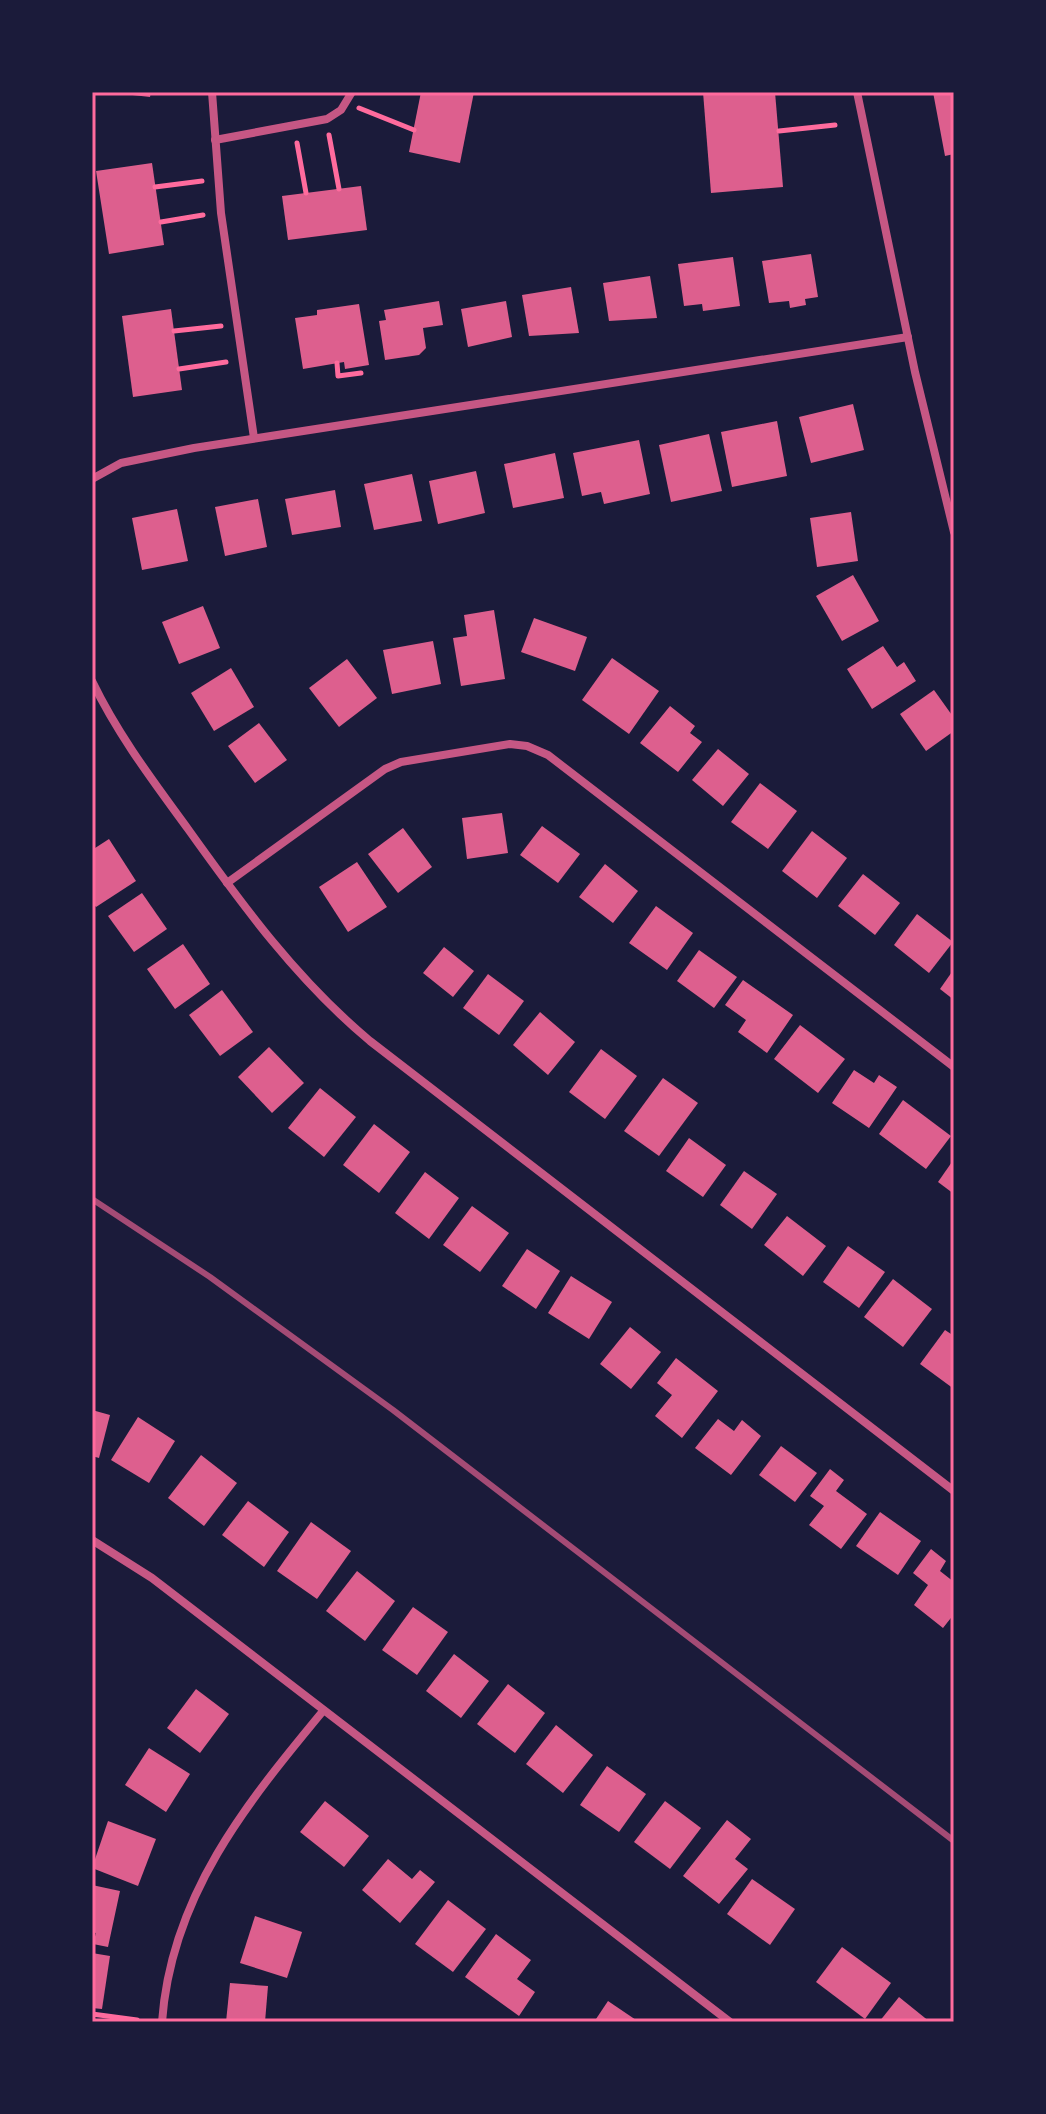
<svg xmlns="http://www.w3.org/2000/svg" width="1046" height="2114" font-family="Raleway,sans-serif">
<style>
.building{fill:#dd5f8e}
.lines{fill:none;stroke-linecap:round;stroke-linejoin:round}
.path{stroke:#ff6b9d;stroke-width:5}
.minor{stroke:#c65784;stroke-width:8}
.rail{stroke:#a44b75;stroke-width:6}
.neatline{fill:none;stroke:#ff6b9d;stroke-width:3}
</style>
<rect width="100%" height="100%" fill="#1b1b3a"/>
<g class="building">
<path d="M106 92H151L150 97Z"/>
<path d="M421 92H474L460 163 409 152Z"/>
<path d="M703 92H775L783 187 711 193Z"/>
<path d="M933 92H954V154L945 156Z"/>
<path d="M152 163 164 245 109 254 96 171Z"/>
<path d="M361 186 367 230 288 240 282 196Z"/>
<path d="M811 254 818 297 805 299 806 305 790 308 789 301 769 303 762 261Z"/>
<path d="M733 257 740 306 703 311 702 304 684 306 678 264Z"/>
<path d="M650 276 657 318 609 321 603 283Z"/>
<path d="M571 287 579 333 529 336 522 295Z"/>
<path d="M439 301 443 325 423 328 426 348 419 355 385 360 379 321 386 320 384 310Z"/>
<path d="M506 301 512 337 468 347 461 309Z"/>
<path d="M359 304 369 365 345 369 344 362 303 369 295 318 317 315V310Z"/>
<path d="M171 309 182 390 133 397 122 316Z"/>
<path d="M853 404 864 450 811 463 799 417Z"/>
<path d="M777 421 787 476 732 487 721 432Z"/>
<path d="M709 434 722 491 671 502 659 445Z"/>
<path d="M639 440 650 494 604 504 601 492 582 496 573 453Z"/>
<path d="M555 453 564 498 513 508 504 464Z"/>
<path d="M476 471 485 513 438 524 429 481Z"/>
<path d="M412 474 422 521 374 530 364 484Z"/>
<path d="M335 490 341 527 292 535 285 499Z"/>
<path d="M258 499 267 547 225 556 215 507Z"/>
<path d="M177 509 188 561 142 570 132 518Z"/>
<path d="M851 512 858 561 817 567 810 518Z"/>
<path d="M853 575 879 621 842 641 816 596Z"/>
<path d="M203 606 220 648 179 664 162 622Z"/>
<path d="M494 610 505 679 461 686 453 638 467 636 464 615Z"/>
<path d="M534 618 587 637 575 671 521 652Z"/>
<path d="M433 641 441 684 392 694 383 650Z"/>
<path d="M883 646 897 667 904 662 916 681 872 709 847 669Z"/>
<path d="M612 658 659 691 629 734 582 700Z"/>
<path d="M347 659 377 698 339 727 309 688Z"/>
<path d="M231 668 254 707 214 731 191 693Z"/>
<path d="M934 690 954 718V731L926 751 900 714Z"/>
<path d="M670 706 695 726 690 733 702 742 678 772 640 743Z"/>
<path d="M259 723 287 760 255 783 228 746Z"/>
<path d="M718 749 749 774 723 806 692 780Z"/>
<path d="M760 783 797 811 768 849 731 822Z"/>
<path d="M502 813 508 853 467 859 462 818Z"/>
<path d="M542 826 580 854 558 883 520 855Z"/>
<path d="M403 828 432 867 398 893 368 854Z"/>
<path d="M812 831 847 858 817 898 782 871Z"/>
<path d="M109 839 136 881 96 907 92 902V850Z"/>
<path d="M357 862 387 907 348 932 319 887Z"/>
<path d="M605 864 638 891 613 923 579 897Z"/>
<path d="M863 874 900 903 875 935 838 906Z"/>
<path d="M142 893 167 929 134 952 108 916Z"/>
<path d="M656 906 693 933 667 970 629 943Z"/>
<path d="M917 914 953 942 929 973 894 945Z"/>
<path d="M183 944 210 984 175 1009 147 969Z"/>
<path d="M444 947 474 971 453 997 423 973Z"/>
<path d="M699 950 737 977 714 1008 677 981Z"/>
<path d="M954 969V1000L940 989Z"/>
<path d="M488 974 524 1001 499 1035 463 1008Z"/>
<path d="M743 980 793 1015 767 1053 738 1032 746 1020 725 1005Z"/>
<path d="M222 990 253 1032 220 1056 189 1015Z"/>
<path d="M540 1012 575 1042 548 1075 513 1045Z"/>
<path d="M800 1025 845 1059 818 1093 774 1059Z"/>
<path d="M269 1047 304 1083 272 1113 238 1077Z"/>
<path d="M601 1049 637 1076 605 1119 569 1092Z"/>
<path d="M854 1070 874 1083 879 1075 897 1087 869 1128 832 1103Z"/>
<path d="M663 1078 698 1103 659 1156 624 1131Z"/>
<path d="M320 1088 356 1117 324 1157 288 1128Z"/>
<path d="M903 1100 951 1136 926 1169 879 1134Z"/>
<path d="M374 1124 410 1152 379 1193 343 1165Z"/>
<path d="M689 1138 726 1165 703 1197 666 1171Z"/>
<path d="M954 1159V1194L938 1182Z"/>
<path d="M744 1171 777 1194 752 1229 720 1205Z"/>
<path d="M425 1172 459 1198 429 1239 395 1213Z"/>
<path d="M472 1206 509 1233 480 1272 443 1245Z"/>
<path d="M787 1216 826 1246 803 1276 764 1245Z"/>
<path d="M848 1246 885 1272 859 1308 823 1282Z"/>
<path d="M527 1249 560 1271 536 1309 502 1286Z"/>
<path d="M571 1276 612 1302 589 1339 548 1313Z"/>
<path d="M893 1279 932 1309 903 1347 864 1317Z"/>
<path d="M630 1327 661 1352 631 1389 600 1364Z"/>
<path d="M945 1330 954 1336V1389L920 1364Z"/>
<path d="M676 1358 718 1391 682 1438 655 1416 672 1395 657 1383Z"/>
<path d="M92 1410 110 1415 99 1458 92 1456Z"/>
<path d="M138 1417 175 1441 149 1483 111 1460Z"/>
<path d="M718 1419 734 1431 742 1420 761 1436 731 1475 695 1448Z"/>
<path d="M781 1446 817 1473 795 1502 759 1475Z"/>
<path d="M201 1455 237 1483 204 1526 168 1498Z"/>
<path d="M830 1469 844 1480 836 1491 867 1514 841 1549 809 1525 824 1506 810 1496Z"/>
<path d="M248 1501 289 1532 264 1567 222 1535Z"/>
<path d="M880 1512 921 1541 898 1575 856 1546Z"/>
<path d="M311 1522 351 1551 317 1599 277 1571Z"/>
<path d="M931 1549 946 1561 940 1571 954 1582V1614L943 1628 914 1605 928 1585 913 1573Z"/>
<path d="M357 1571 395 1601 365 1641 326 1611Z"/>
<path d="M413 1607 448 1632 417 1675 382 1650Z"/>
<path d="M454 1654 489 1681 461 1718 426 1691Z"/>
<path d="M508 1684 545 1713 515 1753 477 1724Z"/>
<path d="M196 1689 229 1714 200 1753 167 1728Z"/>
<path d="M556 1725 593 1755 563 1793 526 1764Z"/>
<path d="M149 1748 190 1774 166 1812 125 1785Z"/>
<path d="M607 1766 646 1794 619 1832 580 1805Z"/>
<path d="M325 1801 369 1836 344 1867 300 1832Z"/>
<path d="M665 1801 701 1828 670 1869 634 1842Z"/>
<path d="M727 1820 751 1839 735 1859 748 1869 719 1904 683 1876Z"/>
<path d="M108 1821 156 1839 138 1886 92 1868Z"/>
<path d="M388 1859 412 1879 420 1870 435 1882 400 1923 362 1890Z"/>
<path d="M752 1879 795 1909 770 1945 727 1914Z"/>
<path d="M92 1885 120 1891 108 1947 93 1944 96 1933 92 1932Z"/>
<path d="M448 1900 486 1929 453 1972 415 1944Z"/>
<path d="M255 1916 302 1932 287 1978 240 1963Z"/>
<path d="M496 1934 531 1960 517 1979 535 1992 519 2016 465 1977Z"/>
<path d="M842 1947 891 1983 865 2019 816 1982Z"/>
<path d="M92 1953 110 1956 102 2009 92 2008Z"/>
<path d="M230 1983 268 1986 265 2022H226Z"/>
<path d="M899 1997 930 2022H879Z"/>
<path d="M608 2001 639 2022H594Z"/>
</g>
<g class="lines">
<g class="path">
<path d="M359 108 414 130"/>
<path d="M779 131 835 125"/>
<path d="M329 135 339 189"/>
<path d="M297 143 306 193"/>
<path d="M155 187 202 181"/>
<path d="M161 222 203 215"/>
<path d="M174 331 221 326"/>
<path d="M337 363 338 376 361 373"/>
<path d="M179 369 226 362"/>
<path d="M92 2014 137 2020"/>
</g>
<g class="minor">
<path d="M212 92 221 213 254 438"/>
<path d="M857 92 915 372 954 532"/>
<path d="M215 140 327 119 341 110 352 92"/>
<path d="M92 479 121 463 194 448 908 337"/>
<path d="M92 681C118 735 153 781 188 829 243 906 297 980 370 1041L954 1491"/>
<path d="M227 883 385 769 401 762 510 744 527 746 548 755 954 1067"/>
<path d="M92 1540 152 1578 730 2022"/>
<path d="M162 2022C171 1896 246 1804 323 1711"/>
</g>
<path class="rail" d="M92 1199 210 1277 393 1410 954 1841"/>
</g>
<rect width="1046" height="2114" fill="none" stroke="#1b1b3a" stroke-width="188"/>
<rect x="94" y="94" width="858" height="1926" class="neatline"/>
</svg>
